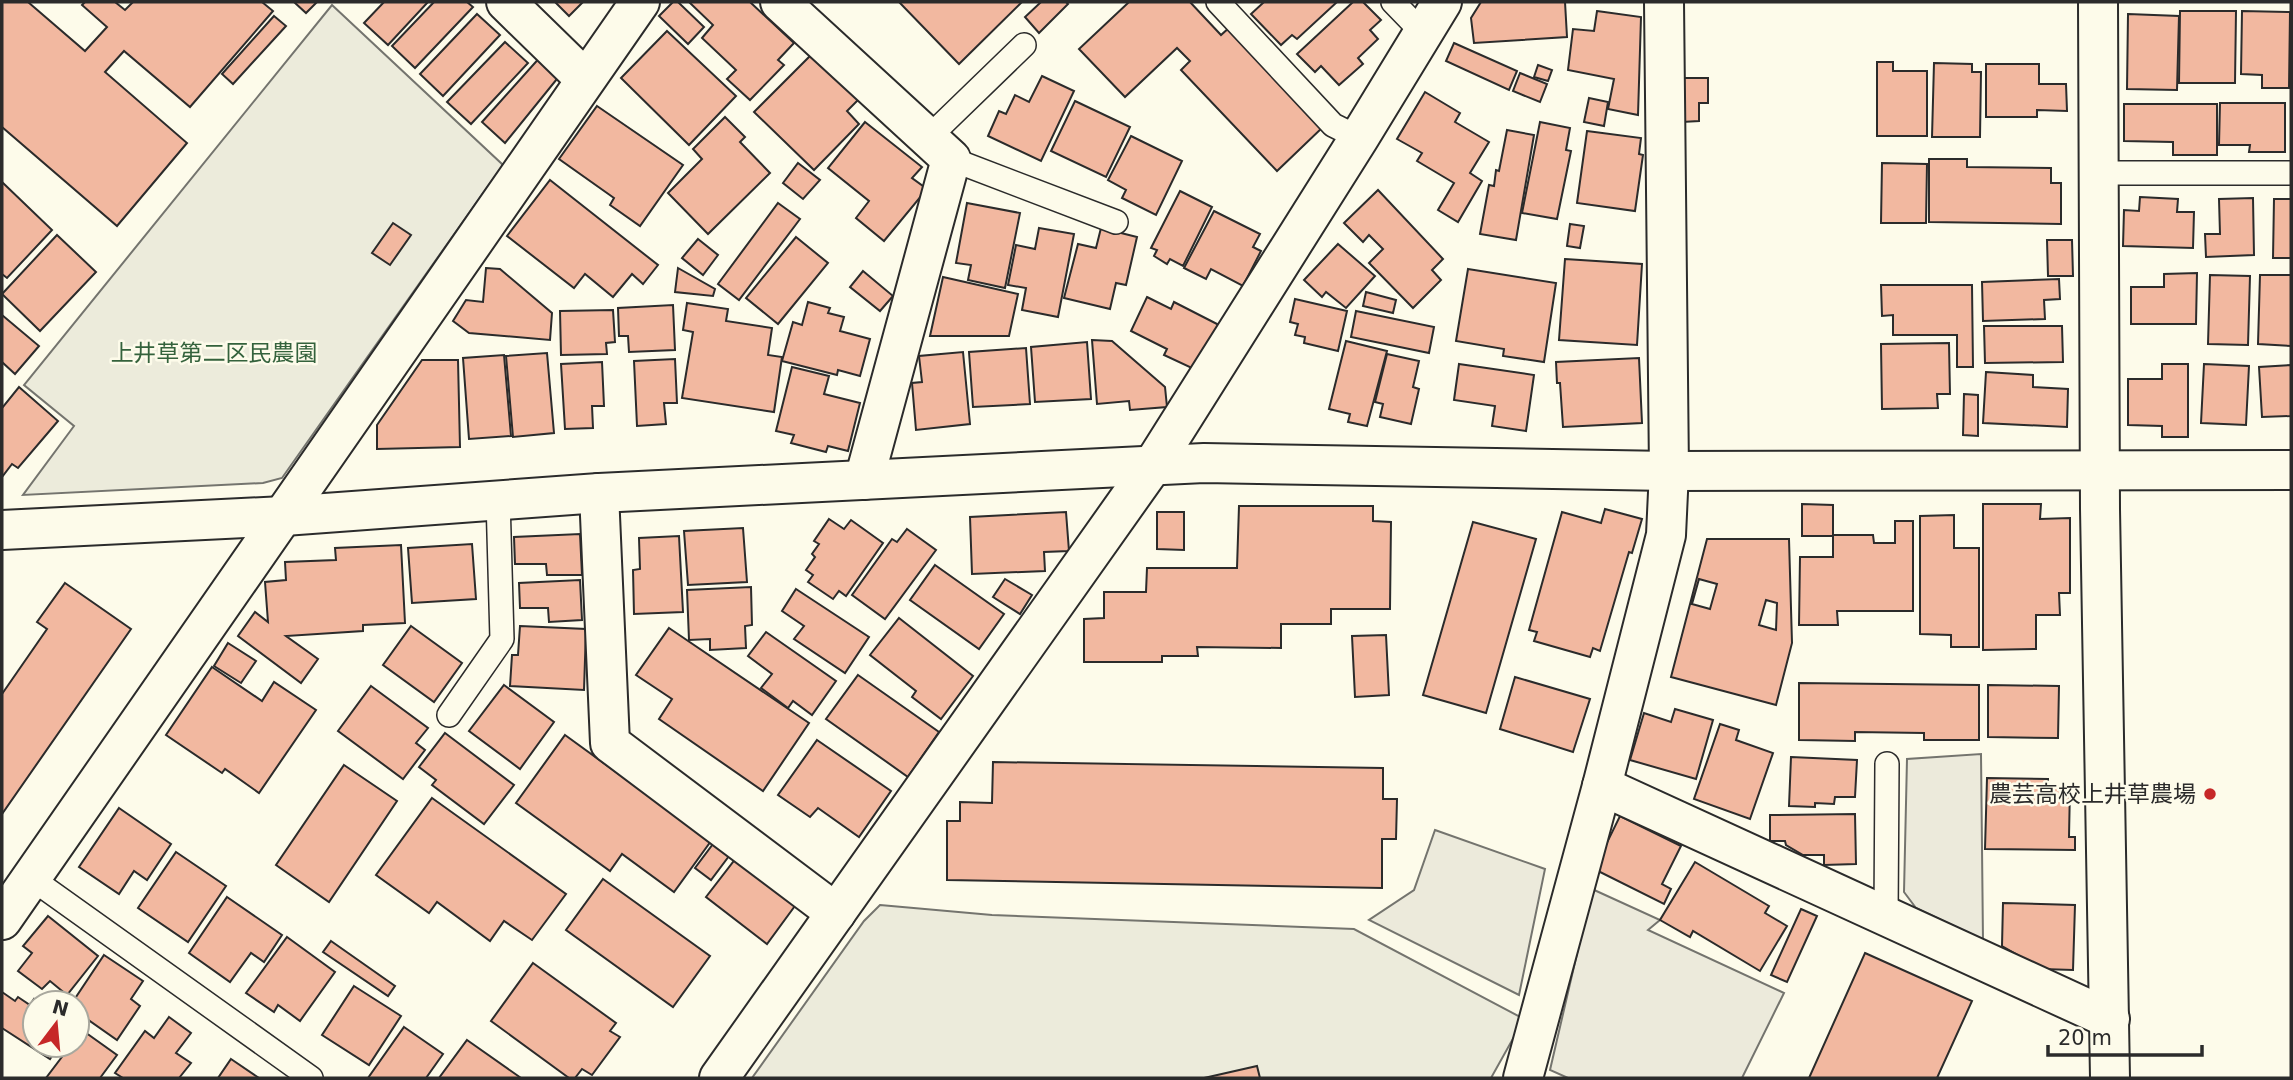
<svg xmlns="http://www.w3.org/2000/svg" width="2293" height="1080" font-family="'DejaVu Sans','Noto Sans JP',sans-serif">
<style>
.green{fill:#ecebdb;stroke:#74746e;stroke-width:2}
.parking{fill:#eceadb;stroke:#74746e;stroke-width:2}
.building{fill:#f2b8a0;stroke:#2b2b2b;stroke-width:2;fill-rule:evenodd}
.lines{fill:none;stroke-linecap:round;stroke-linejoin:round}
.lane-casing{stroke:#2b2b2b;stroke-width:26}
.street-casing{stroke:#2b2b2b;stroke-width:42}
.secondary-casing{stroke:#2b2b2b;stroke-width:42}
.lane{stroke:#fdfbea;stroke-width:23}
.street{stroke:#fdfbea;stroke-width:38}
.secondary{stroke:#fdfbea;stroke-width:38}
.poi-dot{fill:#c62828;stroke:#fdfbea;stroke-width:2.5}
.labels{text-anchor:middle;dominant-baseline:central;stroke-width:5;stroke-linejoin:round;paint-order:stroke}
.park-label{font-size:23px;fill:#34623c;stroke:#fdfbea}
.poi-label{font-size:23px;fill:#2b2b2b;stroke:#fdfbea;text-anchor:end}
</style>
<rect width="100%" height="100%" fill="#fdfbea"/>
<g class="green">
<path d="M332 5 503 165 282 478 263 483 23 495 74 426 24 385Z"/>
<path d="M880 905 992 915 1354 929 1524 1019 1491 1078H752L864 921Z"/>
</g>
<g class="parking">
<path d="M1981 754 1983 940 1916 908 1904 892 1907 759Z"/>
<path d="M1435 830 1545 869 1519 995 1369 920 1414 890Z"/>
<path d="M1592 889 1660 920 1648 930 1784 993 1742 1078H1568L1550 1070Z"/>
</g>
<g class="building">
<path d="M2 2H28L85 51 107 27 82 5 85 2H115L125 10 133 2H262L273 11 190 107 124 51 105 72 187 143 117 226 2 127Z"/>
<path d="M294 2H317L306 13Z"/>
<path d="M384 2H428L388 45 364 23Z"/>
<path d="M434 2H467L473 7 415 68 392 46Z"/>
<path d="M555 2H583L569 16Z"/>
<path d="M673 2H678L704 27 688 44 659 16Z"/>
<path d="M689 2H750L794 43 778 60 784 65 750 100 727 79 736 70 702 38 713 25Z"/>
<path d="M899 2H1022L959 64Z"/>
<path d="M1041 2H1066L1068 4 1039 33 1025 17Z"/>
<path d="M1129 2H1190L1221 35 1230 27 1324 126 1277 171 1181 70 1190 61 1177 48 1125 97 1079 49Z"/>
<path d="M1264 2H1337L1297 39 1292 35 1281 45 1251 14Z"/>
<path d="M1353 2H1363L1381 20 1370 30 1378 39 1358 58 1363 64 1339 85 1321 66 1315 72 1297 54Z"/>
<path d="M1481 2H1565L1567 37 1474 43 1471 18Z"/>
<path d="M1597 11 1641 17 1638 115 1608 109 1614 79 1568 70 1573 29 1594 31Z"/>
<path d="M2180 11H2236L2235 83H2179Z"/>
<path d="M2242 11 2290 12 2289 88H2262V75L2241 74Z"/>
<path d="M477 14 500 35 443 96 420 74Z"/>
<path d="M2128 14 2179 16 2177 90 2127 89Z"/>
<path d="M274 16 286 26 233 84 222 74Z"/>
<path d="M667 31 736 96 689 145 621 78Z"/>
<path d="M505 42 528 63 471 124 447 102Z"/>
<path d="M1454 43 1517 71 1509 90 1446 61Z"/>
<path d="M813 53 860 98 847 111 859 124 814 170 754 112Z"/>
<path d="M542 55 561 74 505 143 482 122Z"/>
<path d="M1877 62H1893V71H1927V136H1877Z"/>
<path d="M1934 63 1972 64V72H1981L1980 137H1932Z"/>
<path d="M1986 64H2039V84H2066L2067 111 2037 110V117H1986Z"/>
<path d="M1538 65 1552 70 1548 81 1534 77Z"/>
<path d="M1520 73 1547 84 1540 102 1513 91Z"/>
<path d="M1042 76 1074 91 1041 161 988 136 999 111 1006 114 1015 95 1029 102Z"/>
<path d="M1683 78H1708V103H1699V121L1682 122Z"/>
<path d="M1425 92 1460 113 1455 122 1489 142 1470 173 1482 181 1458 222 1438 210 1454 183 1417 161 1422 153 1397 139Z"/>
<path d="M1589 98 1608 102 1604 126 1584 122Z"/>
<path d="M1075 101 1130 127 1106 177 1051 151Z"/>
<path d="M2220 103H2285V152H2249L2250 145H2219Z"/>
<path d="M2124 104H2217V155H2173V142L2124 141Z"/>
<path d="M597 106 683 165 640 226 610 205 614 198 559 159Z"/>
<path d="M725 117 745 137 740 142 770 173 708 234 668 193 702 159 693 149Z"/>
<path d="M865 122 922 167 912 178 927 189 884 241 856 218 869 201 828 168Z"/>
<path d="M1540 122 1570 128 1566 150 1571 151 1557 219 1522 213Z"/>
<path d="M1507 130 1534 135 1516 240 1480 234 1489 185 1494 186 1496 170 1499 171Z"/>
<path d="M1587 131 1641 138 1639 154 1643 155 1635 211 1577 203Z"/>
<path d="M1131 136 1182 161 1156 215 1122 198 1126 190 1108 180Z"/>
<path d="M1929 159H1967V167L2051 168V183H2061V224L1929 222Z"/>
<path d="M798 163 820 180 803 199 783 183Z"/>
<path d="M1882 163 1927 164 1926 223H1881Z"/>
<path d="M550 180 658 265 643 284 632 274 613 297 585 274 574 288 507 236Z"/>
<path d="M2 182 52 230 7 278 2 274Z"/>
<path d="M1378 190 1443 259 1432 270 1441 280 1413 308 1369 263 1383 249 1369 235 1363 242 1344 223Z"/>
<path d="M1180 191 1212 207 1183 266 1170 259 1167 264 1154 256 1157 250 1151 248Z"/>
<path d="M2140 197 2178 199 2177 212H2194L2193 248 2123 246 2124 210 2139 211Z"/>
<path d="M2253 198 2254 255 2206 257 2205 234H2220L2219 199Z"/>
<path d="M2274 199H2291V258H2273Z"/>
<path d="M778 203 800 219 739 300 718 284Z"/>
<path d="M967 203 1020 213 1005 288 968 280 971 265 956 263Z"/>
<path d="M1214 211 1260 234 1253 247 1261 251 1243 286 1211 269 1206 279 1184 268Z"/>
<path d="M393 223 411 235 390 265 372 253Z"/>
<path d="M1570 224 1584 226 1580 248 1567 246Z"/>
<path d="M1039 228 1074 234 1058 317 1022 310 1026 288 1008 285 1016 245 1035 249Z"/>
<path d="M1101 228 1137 237 1126 285 1116 283 1110 309 1064 298 1078 244 1096 248Z"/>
<path d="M57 235 96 272 40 331 2 294Z"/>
<path d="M796 237 828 263 778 324 746 298Z"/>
<path d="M698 239 718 255 703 275 682 258Z"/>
<path d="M2047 240H2072L2073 276H2048Z"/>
<path d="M1338 244 1375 276 1346 308 1326 292 1322 297 1304 280Z"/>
<path d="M1565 259 1642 264 1637 345 1559 340Z"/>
<path d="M486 268 500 269 552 313 550 340 469 333 453 321 466 300 483 302Z"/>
<path d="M678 268 715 289 713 296 675 292Z"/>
<path d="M1468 269 1556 283 1544 362 1503 356 1504 349 1456 341Z"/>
<path d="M863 271 893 296 880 311 850 287Z"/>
<path d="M2197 273 2196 324H2131V287H2164V274Z"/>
<path d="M2210 275 2250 276 2248 345 2208 344Z"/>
<path d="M2260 275H2291V346L2258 344Z"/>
<path d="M943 277 1018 294 1009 336H930Z"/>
<path d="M2059 279 2060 299 2044 300 2045 319 1983 321 1982 282Z"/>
<path d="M1881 285H1972L1973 367H1957V335H1893V315L1882 316Z"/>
<path d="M1366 292 1396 300 1393 313 1363 306Z"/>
<path d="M1147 297 1171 309 1174 302 1219 325 1196 370 1164 355 1167 349 1131 331Z"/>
<path d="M1295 299 1347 311 1338 351 1304 343 1305 337 1295 335 1298 324 1290 322Z"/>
<path d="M808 302 830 308 828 313 844 317 840 331 870 339 860 376 838 370 837 375 782 361 793 322 802 325Z"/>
<path d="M687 303 728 309 726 321 772 328 768 355 782 357 774 412 682 398 693 332 683 330Z"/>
<path d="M673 305 675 350 629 352 628 336H619L618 308Z"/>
<path d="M613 310 615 342 606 343 607 354 561 355 560 311Z"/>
<path d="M1356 311 1434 327 1429 353 1351 337Z"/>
<path d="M2 315 39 346 15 374 2 362Z"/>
<path d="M1984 326H2062L2063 362 1985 363Z"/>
<path d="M1092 340 1112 341 1165 387 1167 407 1130 410 1129 401 1097 404Z"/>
<path d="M1346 341 1387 351 1367 426 1348 422 1350 414 1329 409Z"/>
<path d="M1087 342 1091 399 1035 402 1031 347Z"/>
<path d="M1949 343 1950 394H1937L1938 408 1882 409 1881 344Z"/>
<path d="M1026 348 1030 404 973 407 969 352Z"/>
<path d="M963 352 970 424 916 430 912 383 922 382 919 356Z"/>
<path d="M547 353 554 433 513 437 506 356Z"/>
<path d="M1387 354 1419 361 1413 387 1419 389 1411 424 1380 417 1383 404 1375 402Z"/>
<path d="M504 355 511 436 469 439 463 358Z"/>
<path d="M1639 358 1642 423 1563 427 1560 383H1557L1556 362Z"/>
<path d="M675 359 677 403H664L666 424 637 426 634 361Z"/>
<path d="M422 360H458L460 447 377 449V425Z"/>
<path d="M602 362 604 406H592L593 428 565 429 561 364Z"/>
<path d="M1459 364 1534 375 1526 431 1492 426 1495 406 1454 400Z"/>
<path d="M2162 364H2188V437H2162V426L2128 425V379H2162Z"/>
<path d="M2204 364 2249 366 2246 425 2201 423Z"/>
<path d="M2291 365V416L2262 417 2259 367Z"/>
<path d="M792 367 829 376 824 394 860 403 848 451 828 446 826 452 791 443 794 435 776 431Z"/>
<path d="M1986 372 2033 375V387L2068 389 2067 427 1983 423Z"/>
<path d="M19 387 58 421 18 468 12 464 2 477V408Z"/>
<path d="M1964 394 1978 395V436L1963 435Z"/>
<path d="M1802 504 1833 505V536H1802Z"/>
<path d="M1983 504H2041L2040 519 2070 518V593H2059L2060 615H2036V649L1983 650Z"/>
<path d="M1239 506H1373V521L1391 522 1390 609H1331V624H1281V648L1197 647 1198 656H1162V662H1084V619L1104 618V592H1146L1147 568H1237Z"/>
<path d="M1605 509 1642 519 1632 553 1629 552 1600 651 1593 648 1590 657 1534 641 1537 632 1529 630 1562 512 1601 523Z"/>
<path d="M1066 512 1069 551 1044 552 1045 571 972 574 970 517Z"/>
<path d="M1157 512H1184V550L1157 549Z"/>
<path d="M1954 515V548H1979V647H1951V635L1920 634V516Z"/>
<path d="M829 519 844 529 851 520 883 543 846 596 839 591 833 599 808 582 813 575 806 570 815 557 812 554 819 544 814 541Z"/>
<path d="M1895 521H1913V611H1837L1838 625H1799L1800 557H1833V535H1873L1874 543H1895Z"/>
<path d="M1473 522 1536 539 1486 713 1423 695Z"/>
<path d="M743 528 747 582 688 585 684 531Z"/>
<path d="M907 529 936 550 885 619 852 595 892 539 897 542Z"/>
<path d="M580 534 582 575H547L546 564H515L514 537Z"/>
<path d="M679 536 683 612 634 614 633 570 640 569 639 538Z"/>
<path d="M1707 539H1789L1792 643 1776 705 1671 677ZM1699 579 1717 584 1710 609 1692 604ZM1766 600 1777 603 1776 630 1759 625Z"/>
<path d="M472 544 476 599 412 603 408 548Z"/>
<path d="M401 545 405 623 363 625V631L286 636 318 659 301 683 238 636 255 612 268 622 265 582 286 580 285 562 336 560 335 548Z"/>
<path d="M935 565 1004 614 979 649 910 600Z"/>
<path d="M1005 579 1032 595 1020 614 993 597Z"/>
<path d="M580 580 582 620 549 622 548 608H520L519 583Z"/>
<path d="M65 583 131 629 2 814V694L47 629 37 622Z"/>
<path d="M751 587 752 625 745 626 746 648 710 650V639L689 640 687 590Z"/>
<path d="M796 589 869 637 845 673 794 639 804 626 782 611Z"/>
<path d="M899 618 973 676 941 719 912 697 916 691 870 655Z"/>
<path d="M411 626 462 663 434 702 383 665Z"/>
<path d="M520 626 586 629 584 690 510 686 512 655H518Z"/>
<path d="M669 628 809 723 763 791 659 719 672 699 636 675Z"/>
<path d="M766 632 836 681 812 715 793 701 788 708 761 688 772 674 748 656Z"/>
<path d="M1386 635 1389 695 1355 697 1352 636Z"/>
<path d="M228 643 256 661 241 683 214 666Z"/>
<path d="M212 667 262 701 274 682 316 710 259 793 225 769 222 773 166 735Z"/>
<path d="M858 675 939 732 908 777 826 719Z"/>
<path d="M1515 677 1590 699 1573 752 1500 729Z"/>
<path d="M1799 683 1979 685V740H1924V733L1855 732V741L1799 740Z"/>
<path d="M504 685 554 722 520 769 469 731Z"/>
<path d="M1988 685 2059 686 2058 738 1988 737Z"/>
<path d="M371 686 428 728 416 743 425 750 403 779 338 731Z"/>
<path d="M1675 709 1713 720 1696 779 1630 760 1644 713 1671 722Z"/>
<path d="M1720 724 1739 730 1736 740 1773 753 1750 819 1694 799Z"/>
<path d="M445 733 514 785 484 824 432 785 436 780 419 767Z"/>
<path d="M565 735 711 841 674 892 622 854 610 871 516 803Z"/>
<path d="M817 740 891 791 859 837 818 808 810 817 778 795Z"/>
<path d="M1791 757 1857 760 1855 797H1835L1834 804 1815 803V807L1789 806Z"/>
<path d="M993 762 1383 768V799H1397L1396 839H1382V888L947 880V821H960V802L992 803Z"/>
<path d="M344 765 397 801 329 902 276 865Z"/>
<path d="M1987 778 2048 779V786L2070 787 2069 837H2075V850L1985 849Z"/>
<path d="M432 798 566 894 532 940 504 921 490 941 437 902 429 913 376 875Z"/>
<path d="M119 808 171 844 147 880 134 871 119 894 79 867Z"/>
<path d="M1855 814 1856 864 1824 865V855H1803L1786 845 1785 841H1770V815Z"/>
<path d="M1620 816 1681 846 1662 884 1671 889 1664 904 1594 869Z"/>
<path d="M719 836 735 848 711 880 695 868Z"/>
<path d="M176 852 226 886 188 942 138 908Z"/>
<path d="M740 853 800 899 767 944 706 897Z"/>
<path d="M1695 862 1769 906 1765 913 1787 926 1760 971 1693 931 1690 937 1660 920Z"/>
<path d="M603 879 710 956 673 1007 566 930Z"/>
<path d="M227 897 282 935 264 962 251 953 230 982 189 953Z"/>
<path d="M2003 903 2075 905 2073 970 2042 969 2002 946Z"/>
<path d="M1801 909 1817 916 1787 982 1771 975Z"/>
<path d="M48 916 98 956 67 995 50 981 42 989 18 971 32 953 23 946Z"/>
<path d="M287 937 335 972 300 1021 278 1005 274 1012 246 993Z"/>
<path d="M331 941 395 986 388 996 323 952Z"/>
<path d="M1865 953 1972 1001 1937 1078H1809Z"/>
<path d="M104 955 143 981 131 999 140 1006 117 1040 77 1012V1003H72Z"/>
<path d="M533 963 616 1023 610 1031 620 1037 592 1075 582 1069 575 1078H569L491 1021Z"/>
<path d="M354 986 401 1016 369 1065 322 1035Z"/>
<path d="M2 992 15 1001 18 997 30 1005 34 999 40 1003H35V1045H59L50 1059 2 1028Z"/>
<path d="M169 1017 191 1033 176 1053 191 1063 179 1078H123L115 1073 145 1031 154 1038Z"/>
<path d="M404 1027 443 1054 426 1078H368Z"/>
<path d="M82 1030 117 1055 100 1078H46L71 1045H77V1037Z"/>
<path d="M467 1040 521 1078H439Z"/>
<path d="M231 1059 259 1078H218Z"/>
<path d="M1257 1066 1260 1078H1204Z"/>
</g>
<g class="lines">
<g class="lane-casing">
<g id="lane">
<path d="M1218 2 1333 125 1359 138"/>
<path d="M1393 2 1423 33"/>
<path d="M928 138 1024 45"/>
<path d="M951 159 1116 222"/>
<path d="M2100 173H2291"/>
<path d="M449 715 502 639 498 499"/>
<path d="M31 878 311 1078"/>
<path d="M1886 917 1887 764"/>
</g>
</g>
<g class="street-casing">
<g id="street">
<path d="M506 2 585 79"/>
<path d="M780 2 951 159 864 480"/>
<path d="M2098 2 2100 509 2110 1078"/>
<path d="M599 493 610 743 836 913"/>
<path d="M1602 786 2110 1019"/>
<path d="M2 920 640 2"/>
<path d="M719 1078 1153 465 1359 138 1442 2"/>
<path d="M1523 1078 1602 786 1666 535 1669 471 1664 2"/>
</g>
</g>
<g class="secondary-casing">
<path id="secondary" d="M2 530 284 516 599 493 1204 463 1669 471 2291 470"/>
</g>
<use href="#lane" class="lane"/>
<use href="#street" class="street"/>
<use href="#secondary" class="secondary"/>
</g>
<circle class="poi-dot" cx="2210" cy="794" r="7"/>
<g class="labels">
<g class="park-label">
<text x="214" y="353">上井草第二区民農園</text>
</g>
<g class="poi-label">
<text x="2196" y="794">農芸高校上井草農場</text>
</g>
</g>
<rect width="2293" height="1080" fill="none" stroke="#2b2b2b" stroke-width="7"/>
<g transform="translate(56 1024) rotate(16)"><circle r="33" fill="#fdfbea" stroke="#a9a89e" stroke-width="2"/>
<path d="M0-5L12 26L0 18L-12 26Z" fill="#c62828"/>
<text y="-10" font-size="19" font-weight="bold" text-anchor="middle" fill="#2b2b2b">N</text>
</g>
<path d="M2048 1045v10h154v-10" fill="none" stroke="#2b2b2b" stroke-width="3.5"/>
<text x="2058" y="1045" font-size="21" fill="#2b2b2b" stroke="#fdfbea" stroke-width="5" paint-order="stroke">20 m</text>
</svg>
